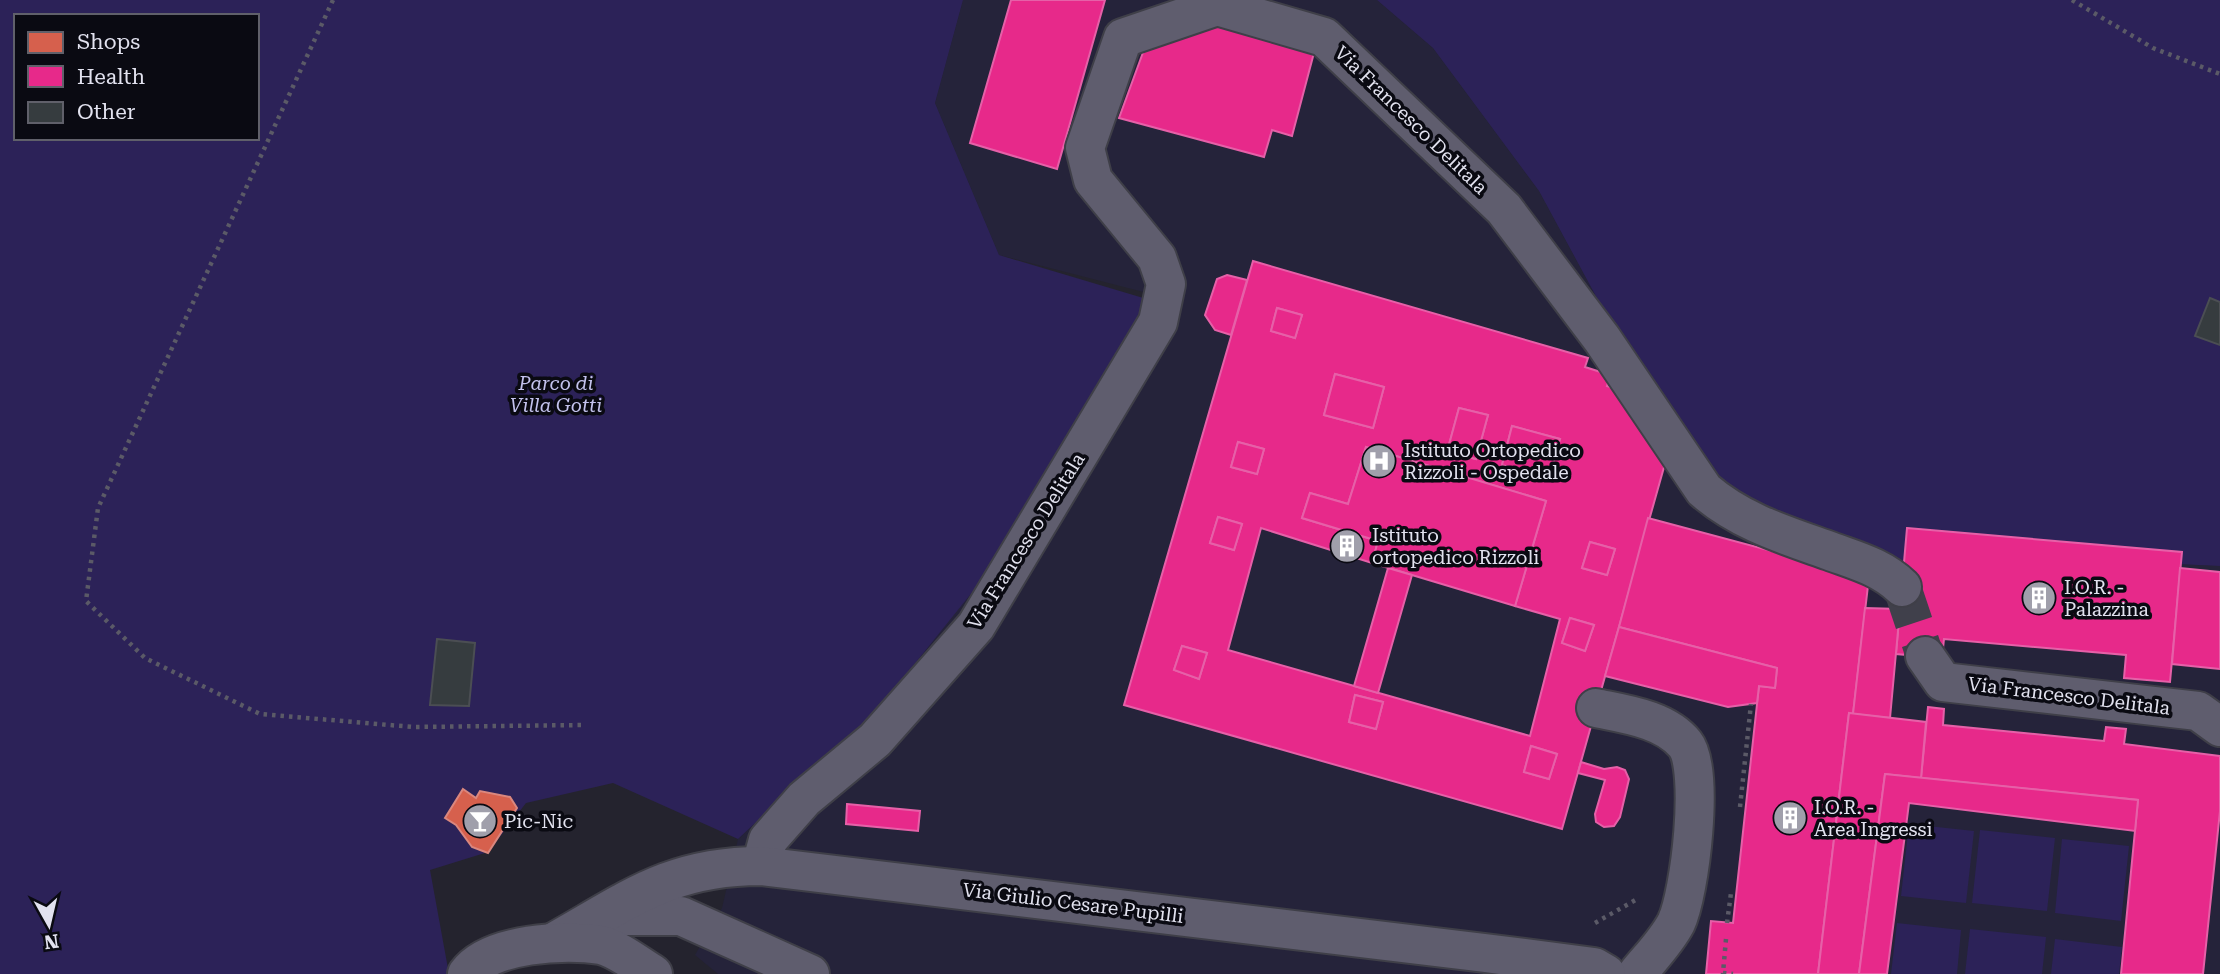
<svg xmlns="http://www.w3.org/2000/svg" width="2220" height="974" font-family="'Roboto Serif',serif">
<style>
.built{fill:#25233a}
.green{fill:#2c2258;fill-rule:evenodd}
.shops{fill:#d6604d;stroke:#da877e;stroke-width:2}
.health{fill:#e7298a;stroke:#e660a8;stroke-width:2;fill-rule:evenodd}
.building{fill:#363c3f;stroke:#4b4e53;stroke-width:2}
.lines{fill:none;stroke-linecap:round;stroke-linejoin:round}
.minor-tunnel{stroke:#40404b;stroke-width:38;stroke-dasharray:38 19;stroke-linecap:butt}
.minor-casing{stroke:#3f3f48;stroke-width:42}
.path{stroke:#5b5a67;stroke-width:4.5;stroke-dasharray:3.5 5;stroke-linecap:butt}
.minor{stroke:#5f5d6e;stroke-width:38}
.labels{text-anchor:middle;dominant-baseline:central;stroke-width:7;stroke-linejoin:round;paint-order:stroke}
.street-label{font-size:19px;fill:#e2e2ef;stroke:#0a0a12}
.park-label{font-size:19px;font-style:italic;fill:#c3c2ed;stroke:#0a0a12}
.poi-label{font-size:19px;fill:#e2e2ef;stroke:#0a0a12;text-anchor:start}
</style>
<rect width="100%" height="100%" fill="#24232e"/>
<path class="built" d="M963 0H1377L1433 48 1539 191 1605 313 2176 564 2220 566V974H718L695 955 722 908 738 839 880 706 1163 297 999 255 935 103Z"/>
<g class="green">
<path d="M0 0H963L935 103 999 255 1150 300 1010 545 880 707 738 839 613 783 526 803 488 852 430 870 449 974H0ZM16 16H257V138H16Z"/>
<path d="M1377 0H2220V566L2176 564 1885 571 1730 501 1605 313 1539 191 1433 48Z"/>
<path d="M1909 824 1974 831 1966 903 1901 896Z"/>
<path d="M1980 830 2055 838 2047 911 1972 903Z"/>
<path d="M2062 839 2129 846 2121 921 2055 913Z"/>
<path d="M1897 923 1961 930 1957 974H1891Z"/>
<path d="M1970 929 2046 937 2042 974H1965Z"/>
<path d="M2055 939 2122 947 2119 974H2051Z"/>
</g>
<path class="shops" d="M463 789 476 798 480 791 510 797 517 808 488 853 472 847 456 825 445 818Z"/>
<g class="health">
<path d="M1011 0H1105L1057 169 970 143Z"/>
<path d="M1221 24 1315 49 1292 136 1272 130 1264 157 1119 118 1145 47Z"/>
<path d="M1253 261 1588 358 1585 367 1610 375 1607 386 1617 389 1668 453 1562 829 1124 705ZM1277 308 1302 315 1295 338 1271 331ZM1335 374 1384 387 1373 428 1324 415ZM1459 408 1488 415 1476 459 1447 452ZM1512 426 1560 439 1549 478 1502 465ZM1238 442 1264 449 1257 474 1231 467ZM1366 447 1546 501 1515 606 1560 619 1530 736 1228 650 1261 528 1372 563 1378 541 1302 518 1310 493 1348 504ZM1218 517 1242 524 1234 550 1210 543ZM1590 542 1615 549 1607 575 1582 568ZM1570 618 1594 625 1585 651 1562 643ZM1182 646 1207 653 1199 679 1174 670ZM1355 695 1383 702 1376 729 1349 722ZM1531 746 1557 754 1549 779 1524 772Z"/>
<path d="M1227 275 1247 280 1231 335 1215 330 1205 315 1217 279Z"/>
<path d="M1277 308 1302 315 1295 338 1271 331Z"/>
<path d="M1335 374 1384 387 1373 428 1324 415Z"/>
<path d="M1459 408 1488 415 1476 459 1447 452Z"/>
<path d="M1512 426 1560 439 1549 478 1502 465Z"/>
<path d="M1238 442 1264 449 1257 474 1231 467Z"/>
<path d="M1366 447 1546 501 1515 606 1372 563 1378 541 1302 518 1310 493 1348 504Z"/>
<path d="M1218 517 1242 524 1234 550 1210 543Z"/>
<path d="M1648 518 1869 577 1853 714 1849 713 1818 974H1706L1711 921 1733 923 1759 686 1775 688 1777 668 1619 627Z"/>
<path d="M1907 528 2182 552 2170 682 2124 678 2126 655 1944 639 1942 658 1896 654Z"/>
<path d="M1590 542 1615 549 1607 575 1582 568Z"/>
<path d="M1388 568 1412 575 1378 693 1354 686Z"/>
<path d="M2180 568 2220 572V669L2172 664Z"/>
<path d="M1865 608 1900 609 1890 718 1853 714Z"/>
<path d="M1570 618 1594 625 1585 651 1562 643Z"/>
<path d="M1619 627 1777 668 1775 688 1759 686 1757 703 1728 707 1605 676Z"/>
<path d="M1182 646 1207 653 1199 679 1174 670Z"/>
<path d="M1355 695 1383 702 1376 729 1349 722Z"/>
<path d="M1928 707 1944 709 1943 725 2104 741 2106 727 2126 729 2124 744 2220 756V811L2203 974H2121L2138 800 1921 778Z"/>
<path d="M1849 713 1926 722 1921 778 1885 774 1859 974H1818Z"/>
<path d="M1531 746 1557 754 1549 779 1524 772Z"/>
<path d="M1581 762 1604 769 1617 767 1625 770 1629 779 1620 817 1614 826 1604 827 1596 822 1595 814 1605 780 1578 773Z"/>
<path d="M1885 774 2138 800 2135 831 1909 803 1887 974H1859Z"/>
<path d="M847 804 920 811 918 831 846 824Z"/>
</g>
<g class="building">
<path d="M2210 298 2220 302V345L2195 336Z"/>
<path d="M437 639 475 643 469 706 430 705Z"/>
</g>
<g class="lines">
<path class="minor-tunnel" d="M1902 587 1925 656"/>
<g class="minor-casing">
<g id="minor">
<path d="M1925 656 1943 682 2198 711 2220 727"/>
<path d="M1596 708C1625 714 1665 719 1685 744 1705 769 1690 894 1676 923 1666 942 1650 958 1637 974"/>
<path d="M761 866 768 840 804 799 875 740 976 626 1158 322 1166 284 1157 258 1093 180 1085 148 1123 38 1217 6 1324 37 1504 209 1602 339 1704 490C1741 522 1785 535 1830 551 1857 561 1881 567 1902 587"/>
<path d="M602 916H681L810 974"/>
<path d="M554 942C629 900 670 866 761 866L1485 953 1594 967 1606 974"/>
<path d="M467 974C489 943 566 939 601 945 618 949 638 965 653 974"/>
</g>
</g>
<g class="path">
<path d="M333 0 98 508 86 601 145 658 260 714 413 727 584 725"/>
<path d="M2072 0 2153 48 2220 74"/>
<path d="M1740 807 1751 704"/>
<path d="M1595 923 1639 898"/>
<path d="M1727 923 1731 893"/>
<path d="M1726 939 1723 973 1733 974"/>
</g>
<use href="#minor" class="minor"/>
</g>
<defs>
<g id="hospital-disc" transform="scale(1.75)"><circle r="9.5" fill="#a09fab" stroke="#0a0a12"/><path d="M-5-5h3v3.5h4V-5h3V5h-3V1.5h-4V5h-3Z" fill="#fff"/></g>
<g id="building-disc" transform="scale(1.75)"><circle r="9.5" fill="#a09fab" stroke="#0a0a12"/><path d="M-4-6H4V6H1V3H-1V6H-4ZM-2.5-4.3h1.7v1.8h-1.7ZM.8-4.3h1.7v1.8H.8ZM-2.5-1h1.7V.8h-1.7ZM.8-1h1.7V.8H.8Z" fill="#fff"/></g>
<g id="bar-disc" transform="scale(1.75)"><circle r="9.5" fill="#a09fab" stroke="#0a0a12"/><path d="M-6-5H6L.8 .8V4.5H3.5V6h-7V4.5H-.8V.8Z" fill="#fff"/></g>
</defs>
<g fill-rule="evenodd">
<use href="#hospital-disc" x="1379" y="461"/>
<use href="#building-disc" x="1347" y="546"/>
<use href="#building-disc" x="2039" y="598"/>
<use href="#building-disc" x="1790" y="818"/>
<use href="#bar-disc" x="480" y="821"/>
</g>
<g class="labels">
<g class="street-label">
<text transform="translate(1411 120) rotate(44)">Via Francesco Delitala</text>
<text transform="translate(1026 541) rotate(-58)">Via Francesco Delitala</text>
<text transform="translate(2069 696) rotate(7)">Via Francesco Delitala</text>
<text transform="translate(1073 903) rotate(7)">Via Giulio Cesare Pupilli</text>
</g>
<g class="park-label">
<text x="556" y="383">Parco di<tspan x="556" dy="22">Villa Gotti</tspan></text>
</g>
<g class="poi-label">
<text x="1404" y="450">Istituto Ortopedico<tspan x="1404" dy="22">Rizzoli - Ospedale</tspan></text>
<text x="1372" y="535">Istituto<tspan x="1372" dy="22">ortopedico Rizzoli</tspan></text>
<text x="2064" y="587">I.O.R. -<tspan x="2064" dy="22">Palazzina</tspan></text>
<text x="1814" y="807">I.O.R. -<tspan x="1814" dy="22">Area Ingressi</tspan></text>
<text x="504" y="821">Pic-Nic</text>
</g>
</g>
<rect x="14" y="14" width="245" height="126" fill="#0a0a12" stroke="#60606a" stroke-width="2"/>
<rect x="28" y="32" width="35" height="21" fill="#d6604d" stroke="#60606a" stroke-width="2"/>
<text x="77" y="49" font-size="21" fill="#e2e2ef">Shops</text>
<rect x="28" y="66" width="35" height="21" fill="#e7298a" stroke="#60606a" stroke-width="2"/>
<text x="77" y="84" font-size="21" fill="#e2e2ef">Health</text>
<rect x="28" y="102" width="35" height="21" fill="#363c3f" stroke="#60606a" stroke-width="2"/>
<text x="77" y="119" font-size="21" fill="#e2e2ef">Other</text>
<g transform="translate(49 925) rotate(172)" stroke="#0a0a12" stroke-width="5" paint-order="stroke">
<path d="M0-5L12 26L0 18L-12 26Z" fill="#e2e2ef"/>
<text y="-10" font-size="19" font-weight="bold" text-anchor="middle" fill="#e2e2ef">N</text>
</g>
</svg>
